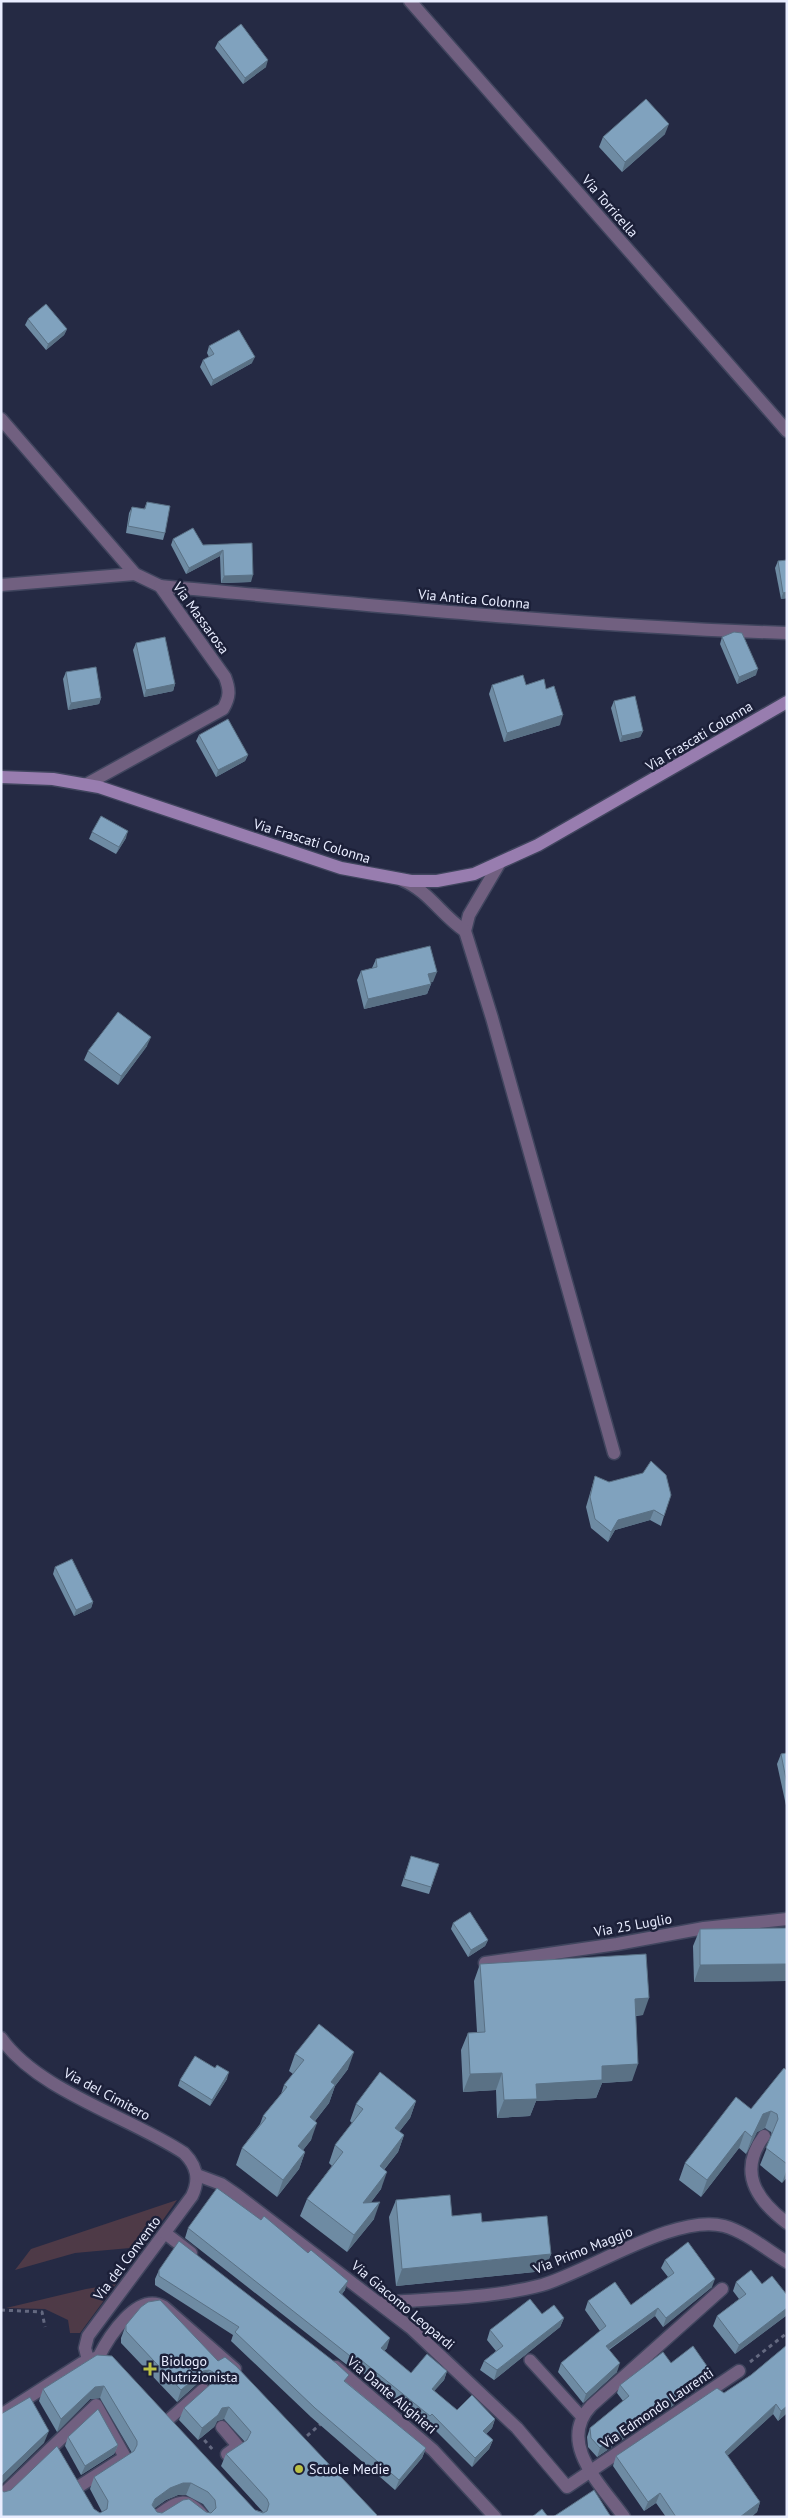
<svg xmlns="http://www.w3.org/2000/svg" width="788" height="2518" font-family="'PT Sans',sans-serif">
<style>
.green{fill:#4e3a47}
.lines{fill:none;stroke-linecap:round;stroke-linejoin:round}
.lane-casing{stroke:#40455e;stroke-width:14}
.street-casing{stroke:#40455e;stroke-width:15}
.secondary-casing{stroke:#40455e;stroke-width:15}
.path{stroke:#646980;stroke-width:3;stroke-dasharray:4 4;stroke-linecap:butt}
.lane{stroke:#716080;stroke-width:11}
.street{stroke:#716080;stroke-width:12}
.secondary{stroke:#987daf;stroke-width:12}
.wall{fill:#6e8ba3;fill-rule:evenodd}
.shaded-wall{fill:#5a7185}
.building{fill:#80a2be;stroke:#5a7185;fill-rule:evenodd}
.poi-dot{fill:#bbc045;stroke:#1c2039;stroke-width:2}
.labels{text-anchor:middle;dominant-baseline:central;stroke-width:5;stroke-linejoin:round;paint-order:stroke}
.street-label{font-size:14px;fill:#e9edff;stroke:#1c2039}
.poi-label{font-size:14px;fill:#e9edff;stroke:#1c2039;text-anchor:start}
</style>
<rect width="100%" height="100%" fill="#252a44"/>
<g class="green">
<path d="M177 2200 138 2255 132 2256 130 2248 75 2253 15 2270 31 2249Z"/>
<path d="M116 2284 80 2333H70L68 2320 45 2309 6 2308 86 2289Z"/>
</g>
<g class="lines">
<g class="lane-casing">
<g id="lane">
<path d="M530 2360 582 2417"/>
<path d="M168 2420 203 2389"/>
</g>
</g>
<g class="street-casing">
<g id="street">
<path d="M410 1 787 431"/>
<path d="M1 419 135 574 160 586 225 677C230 690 230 697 223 709L87 784"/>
<path d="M1 585 135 574"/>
<path d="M160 586C369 605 577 626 787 633"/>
<path d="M499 864 469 915 465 931 492 1018 614 1453"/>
<path d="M402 880C429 891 441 915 465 931"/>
<path d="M485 1963 617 1944 704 1928 787 1919"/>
<path d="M1 2038C38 2091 130 2117 184 2153 197 2166 200 2179 192 2196L88 2336 85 2348 88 2360"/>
<path d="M764 2136C738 2171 755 2199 787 2223"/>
<path d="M197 2175 221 2184 237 2195 411 2328 517 2428 567 2487 739 2371"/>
<path d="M165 2233 191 2253"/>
<path d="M379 2303C433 2298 490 2299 542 2285 590 2271 676 2213 724 2226 746 2232 767 2250 787 2262"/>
<path d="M98 2358C108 2338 137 2291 164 2307L235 2369"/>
<path d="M336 2367 433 2450 495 2517"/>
<path d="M1 2415 82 2363 95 2358"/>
<path d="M222 2427 238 2446 227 2454"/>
<path d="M1 2496 96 2405 125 2457 78 2487"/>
<path d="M156 2517C177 2502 185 2494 204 2517"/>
<path d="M624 2517C602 2486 556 2443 591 2406L722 2289"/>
</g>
</g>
<g class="secondary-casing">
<path id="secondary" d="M1 777 53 779 99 787 341 868 411 881H437L474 874 538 845 787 702"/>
</g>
<g class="path">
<path d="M1 2310 42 2312 45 2327"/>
<path d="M750 2362 787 2333"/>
<path d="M199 2434 213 2450"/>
<path d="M301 2441 323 2422"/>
</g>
<use href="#lane" class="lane"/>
<use href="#street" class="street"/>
<use href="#secondary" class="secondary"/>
</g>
<g class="wall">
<path d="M218 42 266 67 243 84 215 48Z"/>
<path d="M665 134 622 172 599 147 603 137Z"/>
<path d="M28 319 67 329 64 335 46 350 25 325Z"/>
<path d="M209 346 252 363 211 386 200 367 203 360 209 357 207 353Z"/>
<path d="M147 502 165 533 163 540 126 533 129 513 132 507 144 509Z"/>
<path d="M173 539 203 545 252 543 251 582 221 583 220 556 186 574 171 545Z"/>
<path d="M778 561 787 598 781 599 775 568Z"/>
<path d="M722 637 756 675 737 684 720 644Z"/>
<path d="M136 643 175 684 173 691 144 697 133 650Z"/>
<path d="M66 672 101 698 99 704 68 710 63 679Z"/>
<path d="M492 685H526L546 689 560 725 504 742 489 694Z"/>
<path d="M614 701 643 731 640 737 620 742 611 708Z"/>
<path d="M199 735 248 755 245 761 216 777 196 741Z"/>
<path d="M92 832 126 838 116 854 89 839Z"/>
<path d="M376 959 433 982H430L431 984 427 994 364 1009 357 980 361 971 372 968Z"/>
<path d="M147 1046 118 1085 84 1060 88 1051Z"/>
<path d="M595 1476 664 1516 661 1526 650 1520 615 1530 608 1542 591 1528 586 1507Z"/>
<path d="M55 1567 93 1602 91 1608 74 1616 53 1574Z"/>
<path d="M787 1753V1810L777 1764 781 1754Z"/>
<path d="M409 1862 439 1864 429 1894 401 1886Z"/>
<path d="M453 1923 488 1940 485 1946 468 1957 451 1929Z"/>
<path d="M787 1928V1981L694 1982 693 1946 700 1929Z"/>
<path d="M480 1964 643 2015 636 2016 632 2081 602 2083 596 2098 536 2101 530 2116 497 2118 496 2090 463 2092 461 2050 468 2033 477 2032 474 1981Z"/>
<path d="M295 2054 348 2069 335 2086 329 2103 315 2121 311 2140 303 2150 305 2152 299 2169 277 2197 236 2165 242 2148 260 2124 263 2116 281 2094 284 2085 293 2074 289 2071Z"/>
<path d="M787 2071V2177L782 2183 760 2165 772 2135 771 2132 765 2128 757 2132 746 2154 739 2148 701 2197 679 2180 685 2163 751 2109Z"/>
<path d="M227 2079 210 2106 178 2086 180 2080Z"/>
<path d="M416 2101 410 2118 399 2132 404 2135 398 2152 384 2170 381 2189 371 2202 374 2219 347 2252 300 2216 307 2199 332 2166 329 2163 335 2145 352 2123 350 2121 356 2104Z"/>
<path d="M396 2200 452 2216 482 2222 551 2254 544 2271 396 2286 389 2217Z"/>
<path d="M188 2228 345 2290 342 2294 387 2348 384 2351 411 2373 447 2371 444 2380 434 2391 457 2410 495 2419 492 2428 486 2434 493 2440 489 2449 472 2467 429 2424 427 2425 358 2369 356 2372 185 2238Z"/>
<path d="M665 2260 712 2287 663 2327 655 2316 609 2350 617 2372 583 2403 558 2372 561 2363 600 2331 585 2310 588 2301 631 2305 668 2277 661 2268Z"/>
<path d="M159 2270 346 2382 426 2448 422 2458 395 2490 311 2417 231 2341 233 2335 155 2285V2279Z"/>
<path d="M736 2282 762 2284 787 2295V2315L735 2354 713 2326 717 2316 739 2299 733 2291Z"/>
<path d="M564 2318 560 2327 494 2380 480 2370 484 2361 496 2351 487 2340 490 2330Z"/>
<path d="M126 2325 218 2361 377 2515 376 2517H1L4 2492 94 2509 100 2513 102 2512 90 2489 94 2477 132 2453 100 2398 90 2399 57 2432 39 2401 43 2389 97 2355 255 2510 263 2512 221 2466 226 2454 245 2442 224 2419 217 2421 214 2427 198 2440 179 2420 184 2408 209 2386V2384L205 2382 198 2383 177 2402 121 2343V2338ZM178 2495H186L203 2504 210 2513H162L157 2512 154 2508 166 2500Z"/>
<path d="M787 2345V2413L778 2421 773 2414 727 2456 760 2502 757 2512 751 2517H666L656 2503 644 2511 613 2466 616 2456 724 2393 751 2375Z"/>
<path d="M671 2363 709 2369 706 2377 702 2381 699 2388 597 2457 588 2447 587 2437 590 2428 623 2401 617 2393 620 2385Z"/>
<path d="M68 2437 118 2445 114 2454 81 2475 65 2446Z"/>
</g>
<g class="shaded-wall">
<path d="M268 60 266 67 243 84 245 78Z"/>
<path d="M669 124 665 134 622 172 625 162Z"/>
<path d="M67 329 64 335 46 350 48 344Z"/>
<path d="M255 357 252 363 211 386 213 380Z"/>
<path d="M223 550 220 556 186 574 189 568Z"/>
<path d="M253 575 251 582 221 583 224 576Z"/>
<path d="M787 592V598L781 599 783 593Z"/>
<path d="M758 669 756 675 737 684 739 677Z"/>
<path d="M175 684 173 691 144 697 146 690Z"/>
<path d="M101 698 99 704 68 710 71 703Z"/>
<path d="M563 715 560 725 504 742 507 733Z"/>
<path d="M643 731 640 737 620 742 622 736Z"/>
<path d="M248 755 245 761 216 777 218 770Z"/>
<path d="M128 831 126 838 116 854 119 847Z"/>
<path d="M437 972 433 982 425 984 428 974Z"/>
<path d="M431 984 427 994 364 1009 368 999Z"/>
<path d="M151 1037 147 1046 118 1085 121 1076Z"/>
<path d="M654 1510 650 1520 615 1530 608 1542 611 1532 618 1520Z"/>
<path d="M93 1602 91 1608 74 1616 76 1610Z"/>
<path d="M488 1940 485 1946 468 1957 471 1950Z"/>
<path d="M787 1964V1981L694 1982 700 1965Z"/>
<path d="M649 1998 643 2015 629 2016 635 1999Z"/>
<path d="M354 2052 348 2069 335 2086 329 2103 304 2135 310 2117 331 2082Z"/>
<path d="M638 2064 632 2081 602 2083 596 2098 536 2101 530 2116 497 2118 504 2100 536 2084 602 2066Z"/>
<path d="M229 2072 227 2079 210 2106 212 2100Z"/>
<path d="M502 2073 496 2090 463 2092 470 2074Z"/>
<path d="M416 2101 410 2118 388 2146 395 2128Z"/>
<path d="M771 2111 765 2128 757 2132 746 2154 752 2137 763 2114Z"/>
<path d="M317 2123 311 2140 292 2164 298 2146Z"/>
<path d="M745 2131 739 2148 701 2197 707 2180Z"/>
<path d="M404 2135 398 2152 373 2183 380 2166Z"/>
<path d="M305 2152 299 2169 277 2197 283 2180Z"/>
<path d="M787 2169V2177L782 2183Z"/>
<path d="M387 2172 381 2189 357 2221 363 2203Z"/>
<path d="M380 2202 374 2219 347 2252 354 2235Z"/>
<path d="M551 2254 544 2271 396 2286 402 2269Z"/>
<path d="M715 2279 712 2287 663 2327 666 2318Z"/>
<path d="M348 2281 345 2290 336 2301 339 2292Z"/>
<path d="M658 2308 655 2316 602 2354 606 2346Z"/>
<path d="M787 2308V2315L735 2354 739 2345Z"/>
<path d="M564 2318 560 2327 494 2380 497 2370Z"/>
<path d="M390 2338 387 2348 378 2358 381 2348Z"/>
<path d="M361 2360 358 2369 356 2372 359 2363Z"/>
<path d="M620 2363 617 2372 583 2403 586 2394Z"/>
<path d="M709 2369 706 2377 702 2381 699 2388 597 2457 600 2448Z"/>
<path d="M209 2370 205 2382 198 2383 177 2402 181 2390 203 2371Z"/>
<path d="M447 2371 444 2380 428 2398 432 2389Z"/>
<path d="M104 2386 100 2398 90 2399 57 2432 61 2419 95 2387Z"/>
<path d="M776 2404 773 2414 721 2462 725 2452Z"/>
<path d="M787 2406V2413L778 2421 781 2411Z"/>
<path d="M229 2407 224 2419 217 2421 214 2427 198 2440 202 2428 222 2408Z"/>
<path d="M495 2419 492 2428 480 2440 483 2431Z"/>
<path d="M49 2431 44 2443 1 2485V2477Z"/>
<path d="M493 2440 489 2449 472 2467 475 2458Z"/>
<path d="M118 2445 114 2454 81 2475 85 2466Z"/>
<path d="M426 2448 422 2458 395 2490 399 2480Z"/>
<path d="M183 2483H191L186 2495H178L166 2500 151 2511 148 2517 155 2499 170 2488Z"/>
<path d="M660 2493 656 2503 644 2511 648 2502Z"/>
<path d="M760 2502 757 2512 751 2517H740Z"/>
</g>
<g class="building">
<path d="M241 24 268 60 245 78 218 42Z"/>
<path d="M646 99 669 124 625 162 603 137Z"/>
<path d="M46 304 67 329 48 344 28 319Z"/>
<path d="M239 330 255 357 213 380 203 360 214 354 209 346Z"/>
<path d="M147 502 170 506 165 533 128 526 132 507 145 509Z"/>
<path d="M193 528 203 545 252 543 253 575 224 576 223 550 189 568 173 539Z"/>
<path d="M787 560V592L783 593 778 561Z"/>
<path d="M734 632 742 633 758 669 739 677 722 637Z"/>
<path d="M165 637 175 684 146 690 136 643Z"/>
<path d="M96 667 101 698 71 703 66 672Z"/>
<path d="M523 675 526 685 544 679 546 689 554 686 563 715 507 733 492 685Z"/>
<path d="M635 696 643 731 622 736 614 701Z"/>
<path d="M228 719 248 755 218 770 199 735Z"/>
<path d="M101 816 128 831 119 847 92 832Z"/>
<path d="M430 946 437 972 428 974 431 984 368 999 361 971 377 967 376 959Z"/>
<path d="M118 1012 151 1037 121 1076 88 1051Z"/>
<path d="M651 1461 666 1475 671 1495 664 1516 654 1510 618 1520 611 1532 595 1519 590 1497 595 1476 609 1482 643 1473Z"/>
<path d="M72 1559 93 1602 76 1610 55 1567Z"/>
<path d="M787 1753V1784L781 1754Z"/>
<path d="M411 1856 439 1864 431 1887 404 1879Z"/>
<path d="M470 1912 488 1940 471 1950 453 1923Z"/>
<path d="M787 1928V1964L700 1965V1929Z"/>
<path d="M646 1954 649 1998 635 1999 638 2064 602 2066V2080L536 2084 537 2099 504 2100 502 2073 470 2074 468 2033 485 2032 480 1964Z"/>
<path d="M319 2024 354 2052 331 2082 335 2085 310 2117 317 2123 298 2146 305 2152 283 2180 242 2148 266 2118 263 2116 287 2087 284 2085 304 2060 295 2054Z"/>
<path d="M195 2056 215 2068 217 2065 229 2072 212 2100 180 2080Z"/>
<path d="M784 2068 787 2071V2164L766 2148 778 2119 777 2114 771 2111 763 2114 752 2137 745 2131 707 2180 685 2163 736 2097 751 2109Z"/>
<path d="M380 2072 416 2101 395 2128 404 2135 380 2166 387 2172 363 2203 380 2202 354 2235 307 2199 343 2152 335 2145 363 2109 356 2104Z"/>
<path d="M217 2188 261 2220 264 2216 308 2253 311 2250 348 2281 339 2292 390 2338 381 2348 411 2373 427 2354 447 2371 432 2389 457 2410 472 2395 495 2419 483 2431 493 2440 475 2458 432 2414 430 2416 361 2360 359 2363 188 2228Z"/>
<path d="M450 2195 452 2216 481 2213 482 2222 547 2216 551 2254 402 2269 396 2200Z"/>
<path d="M179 2241 336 2363 349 2375 344 2381 426 2448 399 2480 315 2408 235 2332 239 2327 159 2276V2270Z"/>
<path d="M688 2242 715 2279 666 2318 658 2308 606 2346 620 2363 586 2394 561 2363 606 2326 588 2301 615 2282 631 2305 674 2273 665 2260Z"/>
<path d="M751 2270 762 2284 772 2276 787 2295V2308L739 2345 717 2316 746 2294 736 2282Z"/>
<path d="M530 2299 542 2314 554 2305 564 2318 497 2370 484 2361 503 2346 490 2330Z"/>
<path d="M160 2300 218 2361 225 2357 236 2366 377 2515 375 2517H1V2490L4 2492 11 2490 57 2446 94 2509 100 2513 107 2509 108 2501 94 2477 134 2451 137 2445V2441L104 2386 95 2387 61 2419 43 2389 97 2355 112 2356 255 2510 263 2513 267 2511 269 2504 267 2499 226 2454 247 2440 251 2432 229 2407 222 2408 218 2415 202 2428 184 2408 213 2382V2372L209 2370 203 2371 181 2390 126 2331V2325L141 2307 148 2302ZM183 2483H191L208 2492 215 2500 216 2508 211 2513 206 2512 189 2499 183 2500 162 2513 157 2512 152 2505 155 2499 170 2488Z"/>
<path d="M787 2345V2406L781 2411 776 2404 725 2452 760 2502 740 2517H676L660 2493 648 2502 616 2456 717 2388 724 2393 751 2375Z"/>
<path d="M693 2346 709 2369 698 2377 702 2380 600 2448 591 2438 590 2428 629 2396 620 2385 663 2352 671 2363Z"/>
<path d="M30 2397 49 2431 1 2477V2414Z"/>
<path d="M98 2409 118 2445 85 2466 68 2437Z"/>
<path d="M594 2490 611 2517H553Z"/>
<path d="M542 2509 548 2517H532Z"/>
</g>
<g class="poi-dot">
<path d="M147.5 2361.5h5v5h5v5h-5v5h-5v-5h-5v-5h5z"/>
<circle cx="299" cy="2469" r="5"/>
</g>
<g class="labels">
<g class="street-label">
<text transform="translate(610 206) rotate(49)">Via Torricella</text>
<text transform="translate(474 599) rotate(5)">Via Antica Colonna</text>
<text transform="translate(201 618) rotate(54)">Via Massarosa</text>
<text transform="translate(699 736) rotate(-31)">Via Frascati Colonna</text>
<text transform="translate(312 841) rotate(17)">Via Frascati Colonna</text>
<text transform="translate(633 1925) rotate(-10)">Via 25 Luglio</text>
<text transform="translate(107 2094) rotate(28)">Via del Cimitero</text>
<text transform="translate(583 2250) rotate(-22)">Via Primo Maggio</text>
<text transform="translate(127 2258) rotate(-53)">Via del Convento</text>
<text transform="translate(403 2305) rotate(40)">Via Giacomo Leopardi</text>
<text transform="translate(392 2395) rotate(40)">Via Dante Alighieri</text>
<text transform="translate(657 2408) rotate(-34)">Via Edmondo Laurenti</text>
</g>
<g class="poi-label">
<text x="161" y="2361">Biologo<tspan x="161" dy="16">Nutrizionista</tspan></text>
<text x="309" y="2469">Scuole Medie</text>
</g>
</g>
<rect width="788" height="2518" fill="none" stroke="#e9edff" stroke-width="5"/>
</svg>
